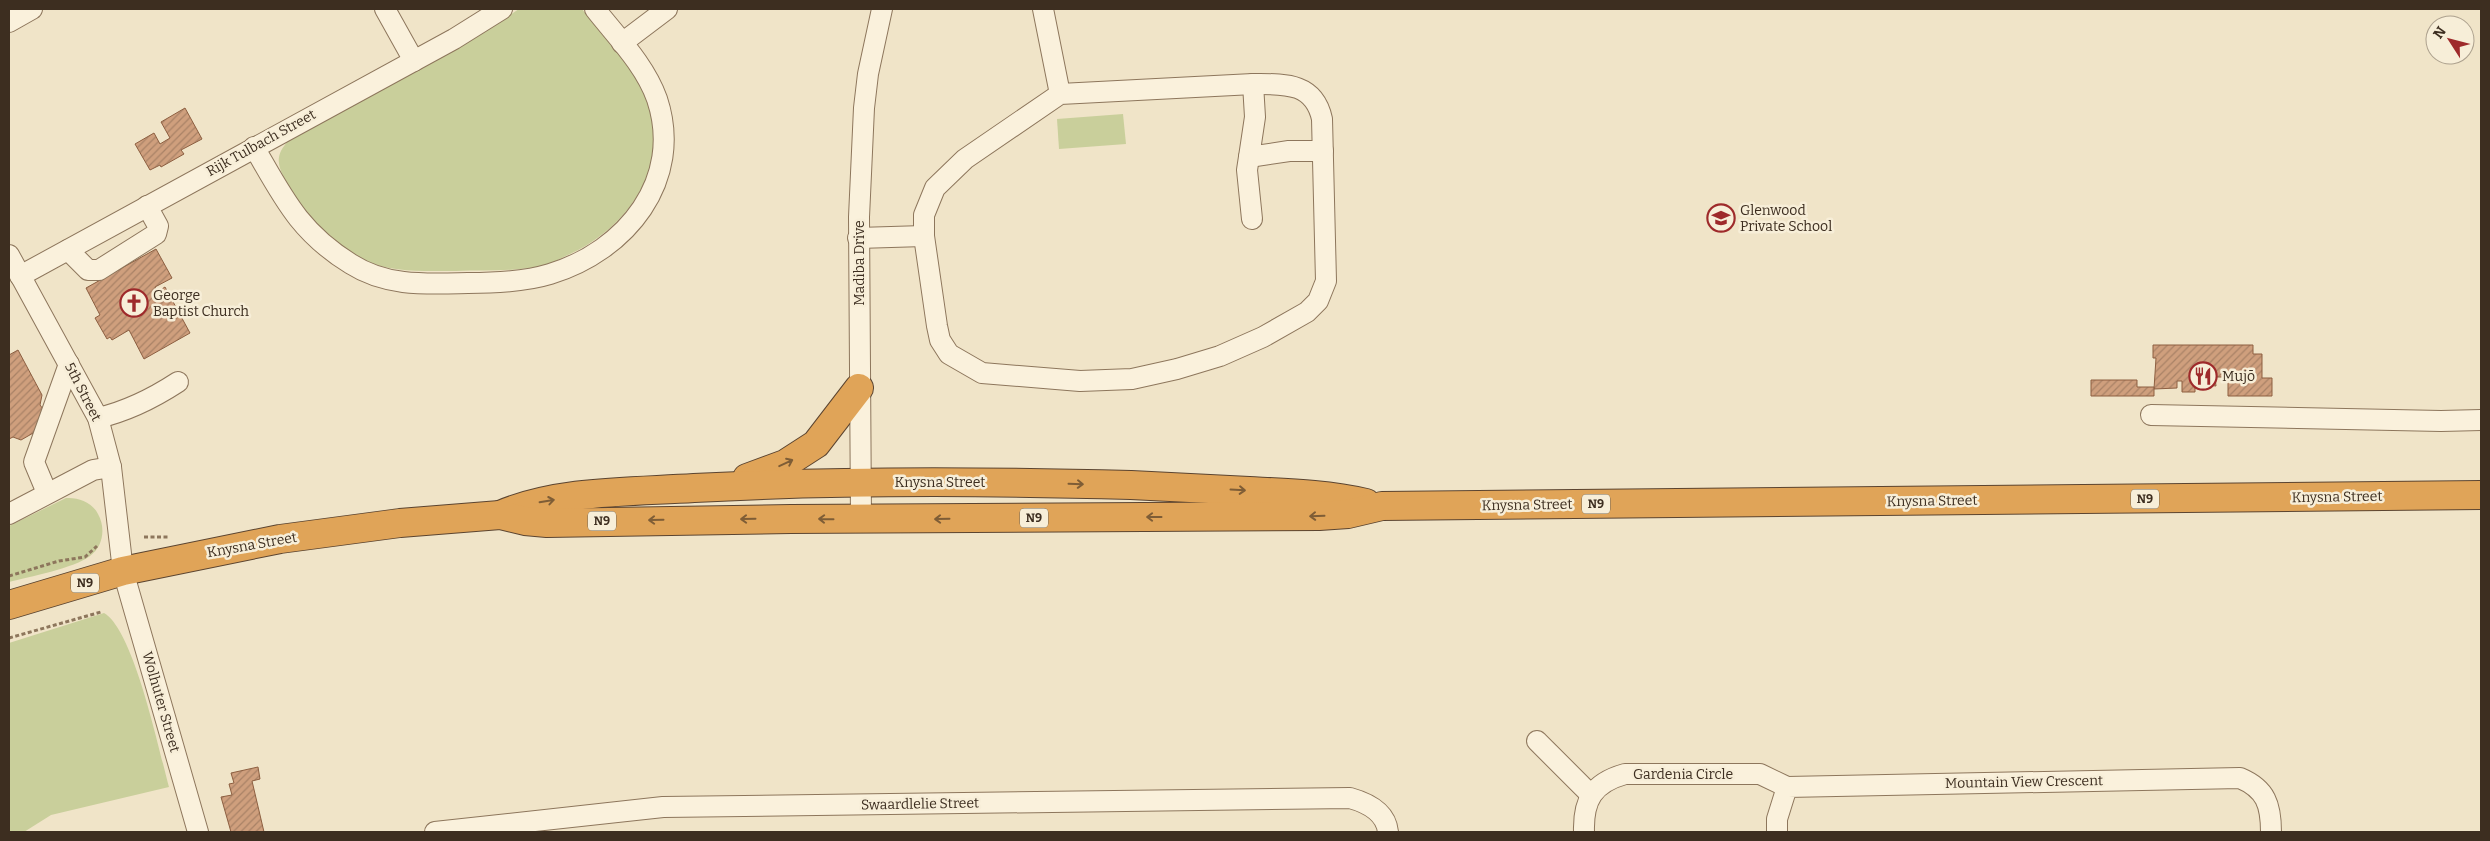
<svg xmlns="http://www.w3.org/2000/svg" width="2490" height="841" font-family="Bitter,serif">
<style>
.green{fill:#c9cf9b}
.building{fill:url(#building-hatch);stroke:#8d5f41}
.lines{fill:none;stroke-linecap:round;stroke-linejoin:round}
.minor-casing{stroke:#8d765c;stroke-width:22}
.highway-casing{stroke:#5b4430;stroke-width:30}
.path{stroke:#8d765c;stroke-width:3;stroke-dasharray:4 2.5;stroke-linecap:butt}
.minor{stroke:#faf1dc;stroke-width:20}
.highway{stroke:#e0a458;stroke-width:28}
.oneway{stroke:#7e5d36}
.labels{text-anchor:middle;dominant-baseline:central;stroke-width:5;stroke-linejoin:round;paint-order:stroke}
.shield{fill:#f7eed8;stroke:#756857;stroke-width:1}
.shield-label{font-size:12px;font-weight:bold;fill:#3d2e20}
.street-label{font-size:14px;fill:#3d2e20;stroke:#f7eed8}
.poi-label{font-size:14px;fill:#3d2e20;stroke:#f7eed8;text-anchor:start}
</style>
<defs>
<pattern id="building-hatch" width="6" height="6" patternUnits="userSpaceOnUse" patternTransform="scale(1.25)"><rect width="6" height="6" fill="#cf9f7d"/><path d="M-1 1l2-2M0 6l6-6M5 7l2-2" fill="none" stroke="#a98266"/></pattern>
</defs>
<rect width="100%" height="100%" fill="#f0e4c8"/>
<g class="green">
<path d="M519 9H582C606 39 640 70 650 108 668 171 626 228 570 254 563 257 555 262 546 265 517 272 486 270 456 271 423 271 394 273 363 260 331 247 308 219 291 190 280 170 271 159 289 140L473 39Z"/>
<path d="M1123 114 1126 144 1059 149 1057 119Z"/>
<path d="M66 498C78 497 92 502 98 514 106 528 103 547 90 556 75 568 28 577 9 582V526Z"/>
<path d="M104 613C134 630 159 751 169 787L51 815 24 832H9V643Z"/>
</g>
<g class="building">
<path d="M185 108 202 139 181 150 184 154 161 167 160 165 150 170 135 144 154 133 160 144 170 138 161 122Z"/>
<path d="M156 249 172 278 155 287 157 292 165 287 190 333 144 359 129 330 112 340 110 337 107 339 95 318 100 315 86 288Z"/>
<path d="M2153 345H2253V354H2262V378H2272V396H2228V377H2215L2216 386 2199 384V378H2192V381H2195V392H2182V381H2177V388L2154 389 2156 358H2153Z"/>
<path d="M18 350 42 395 40 405 43 409 35 432 21 440 13 437 9 439V355Z"/>
<path d="M2091 380H2137V387H2154V396H2091Z"/>
<path d="M258 767 260 779 252 781 264 832H231L221 797 232 795 229 784 234 783 231 773Z"/>
</g>
<g class="lines">
<g class="minor-casing">
<g id="minor">
<path d="M385 9 414 61"/>
<path d="M1043 9 1060 94"/>
<path d="M9 22 32 9"/>
<path d="M622 43 667 9"/>
<path d="M1253 84C1284 84 1314 82 1322 119L1326 281 1318 301 1307 312 1263 337 1220 356 1177 369 1132 379 1080 381 982 373 949 354 940 340 937 326 924 236V215L935 188 965 159 1060 94Z"/>
<path d="M1253 84 1255 117 1249 157 1289 151H1323"/>
<path d="M254 147C283 197 299 232 351 264 387 287 427 284 468 283 495 283 524 282 550 274 626 251 684 180 657 99 645 65 617 37 595 9"/>
<path d="M1249 157 1247 170 1252 219"/>
<path d="M858 238 924 236"/>
<path d="M68 250 88 270H99L156 234 158 226 147 206"/>
<path d="M9 255 98 418 111 467 123 571 198 832"/>
<path d="M20 276 454 39 502 9"/>
<path d="M2151 415 2441 421 2481 420"/>
<path d="M98 418C128 411 152 399 178 382"/>
<path d="M47 493 34 462 69 364"/>
<path d="M9 514 93 470 111 467"/>
<path d="M861 520 859 217 864 108 868 74 882 9"/>
<path d="M1537 741 1591 795"/>
<path d="M435 832 663 807 1350 798C1368 803 1386 812 1388 832"/>
<path d="M1584 832C1583 800 1593 783 1625 774H1760L1787 787"/>
<path d="M1777 832V819L1787 787 2240 778C2266 789 2271 805 2271 832"/>
</g>
</g>
<g class="highway-casing">
<g id="highway">
<path d="M747 478 785 464 816 444 859 388"/>
<path d="M500 515C558 490 632 492 694 488 840 480 985 481 1131 485 1170 487 1209 489 1249 491 1288 493 1327 494 1366 503"/>
<path d="M9 605 123 571 280 539 400 523 500 515 525 521 547 523 791 519 1319 516 1348 514 1382 506 2481 495"/>
</g>
</g>
<g class="path">
<path d="M144 537H168"/>
<path d="M9 576 59 561 85 557 97 546"/>
<path d="M9 638 101 612"/>
</g>
<use href="#minor" class="minor"/>
<use href="#highway" class="highway"/>
</g>
<defs><path id="oneway-shaft" d="M-6 0H5M1.5-3L5.5 0L1.5 3" fill="none" stroke-width="1.6" stroke-linecap="round" stroke-linejoin="round" transform="scale(1.25)"/></defs>
<g class="oneway">
<use href="#oneway-shaft" transform="translate(786 463) rotate(-25)"/>
<use href="#oneway-shaft" transform="translate(1076 484) rotate(2)"/>
<use href="#oneway-shaft" transform="translate(1238 490) rotate(3)"/>
<use href="#oneway-shaft" transform="translate(547 501) rotate(-9)"/>
<use href="#oneway-shaft" transform="translate(1317 516) rotate(178)"/>
<use href="#oneway-shaft" transform="translate(1154 517) rotate(180)"/>
<use href="#oneway-shaft" transform="translate(748 519) rotate(179)"/>
<use href="#oneway-shaft" transform="translate(826 519) rotate(-179)"/>
<use href="#oneway-shaft" transform="translate(942 519) rotate(179)"/>
<use href="#oneway-shaft" transform="translate(656 520) rotate(179)"/>
</g>
<defs>
<g id="school-ring" transform="scale(1.4375)"><circle r="9.5" fill="#f7eed8" stroke="#9e2a2b" stroke-width="1.5"/><path d="M0-5L7-2L0 1L-7-2ZM-4 1L0 2.5L4 1V4Q0 6-4 4Z" fill="#9e2a2b"/></g>
<g id="church-ring" transform="scale(1.4375)"><circle r="9.5" fill="#f7eed8" stroke="#9e2a2b" stroke-width="1.5"/><path d="M-1.2-6h2.4v3.5h3.3v2.4h-3.3V6h-2.4V-.1h-3.3v-2.4h3.3Z" fill="#9e2a2b"/></g>
<g id="restaurant-ring" transform="scale(1.4375)"><circle r="9.5" fill="#f7eed8" stroke="#9e2a2b" stroke-width="1.5"/><path d="M-5-6h1v4h1v-4h1v4h1v-4h1v5L-1.5 .5V6h-2V.5L-5-1ZM5-6V6H3V1.5H1.5Q1.5-4 5-6Z" fill="#9e2a2b"/></g>
</defs>
<g fill-rule="evenodd">
<use href="#school-ring" x="1721" y="218"/>
<use href="#church-ring" x="134" y="303"/>
<use href="#restaurant-ring" x="2203" y="376"/>
</g>
<g class="labels">
<g class="shield">
<rect x="2131" y="489.5" width="28" height="19" rx="4"/>
<rect x="1582" y="494.5" width="28" height="19" rx="4"/>
<rect x="1020" y="508.5" width="28" height="19" rx="4"/>
<rect x="588" y="511.5" width="28" height="19" rx="4"/>
<rect x="71" y="573.5" width="28" height="19" rx="4"/>
</g>
<g class="shield-label">
<text x="2145" y="499">N9</text>
<text x="1596" y="504">N9</text>
<text x="1034" y="518">N9</text>
<text x="602" y="521">N9</text>
<text x="85" y="583">N9</text>
</g>
<g class="street-label">
<text transform="translate(261 143) rotate(-29)">Rijk Tulbach Street</text>
<text transform="translate(859 263) rotate(-90)">Madiba Drive</text>
<text transform="translate(83 392) rotate(63)">5th Street</text>
<text x="940" y="482">Knysna Street</text>
<text transform="translate(2337 497) rotate(-1)">Knysna Street</text>
<text transform="translate(1932 501) rotate(-1)">Knysna Street</text>
<text transform="translate(1527 505) rotate(-1)">Knysna Street</text>
<text transform="translate(252 545) rotate(-10)">Knysna Street</text>
<text transform="translate(161 702) rotate(74)">Wolhuter Street</text>
<text x="1683" y="774">Gardenia Circle</text>
<text transform="translate(2024 782) rotate(-1)">Mountain View Crescent</text>
<text transform="translate(920 804) rotate(-1)">Swaardlelie Street</text>
</g>
<g class="poi-label">
<text x="1740" y="210">Glenwood<tspan x="1740" dy="16">Private School</tspan></text>
<text x="153" y="295">George<tspan x="153" dy="16">Baptist Church</tspan></text>
<text x="2222" y="376">Mujō</text>
</g>
</g>
<rect width="2490" height="841" fill="none" stroke="#3d2e20" stroke-width="20"/>
<g transform="translate(2450 40) rotate(306)"><circle r="24" fill="#f7eed8" stroke="#ada18e"/>
<path d="M0-4L9 19L0 12L-9 19Z" fill="#9e2a2b"/>
<text y="-8" font-size="14" font-weight="bold" text-anchor="middle" fill="#3d2e20">N</text>
</g>
</svg>
